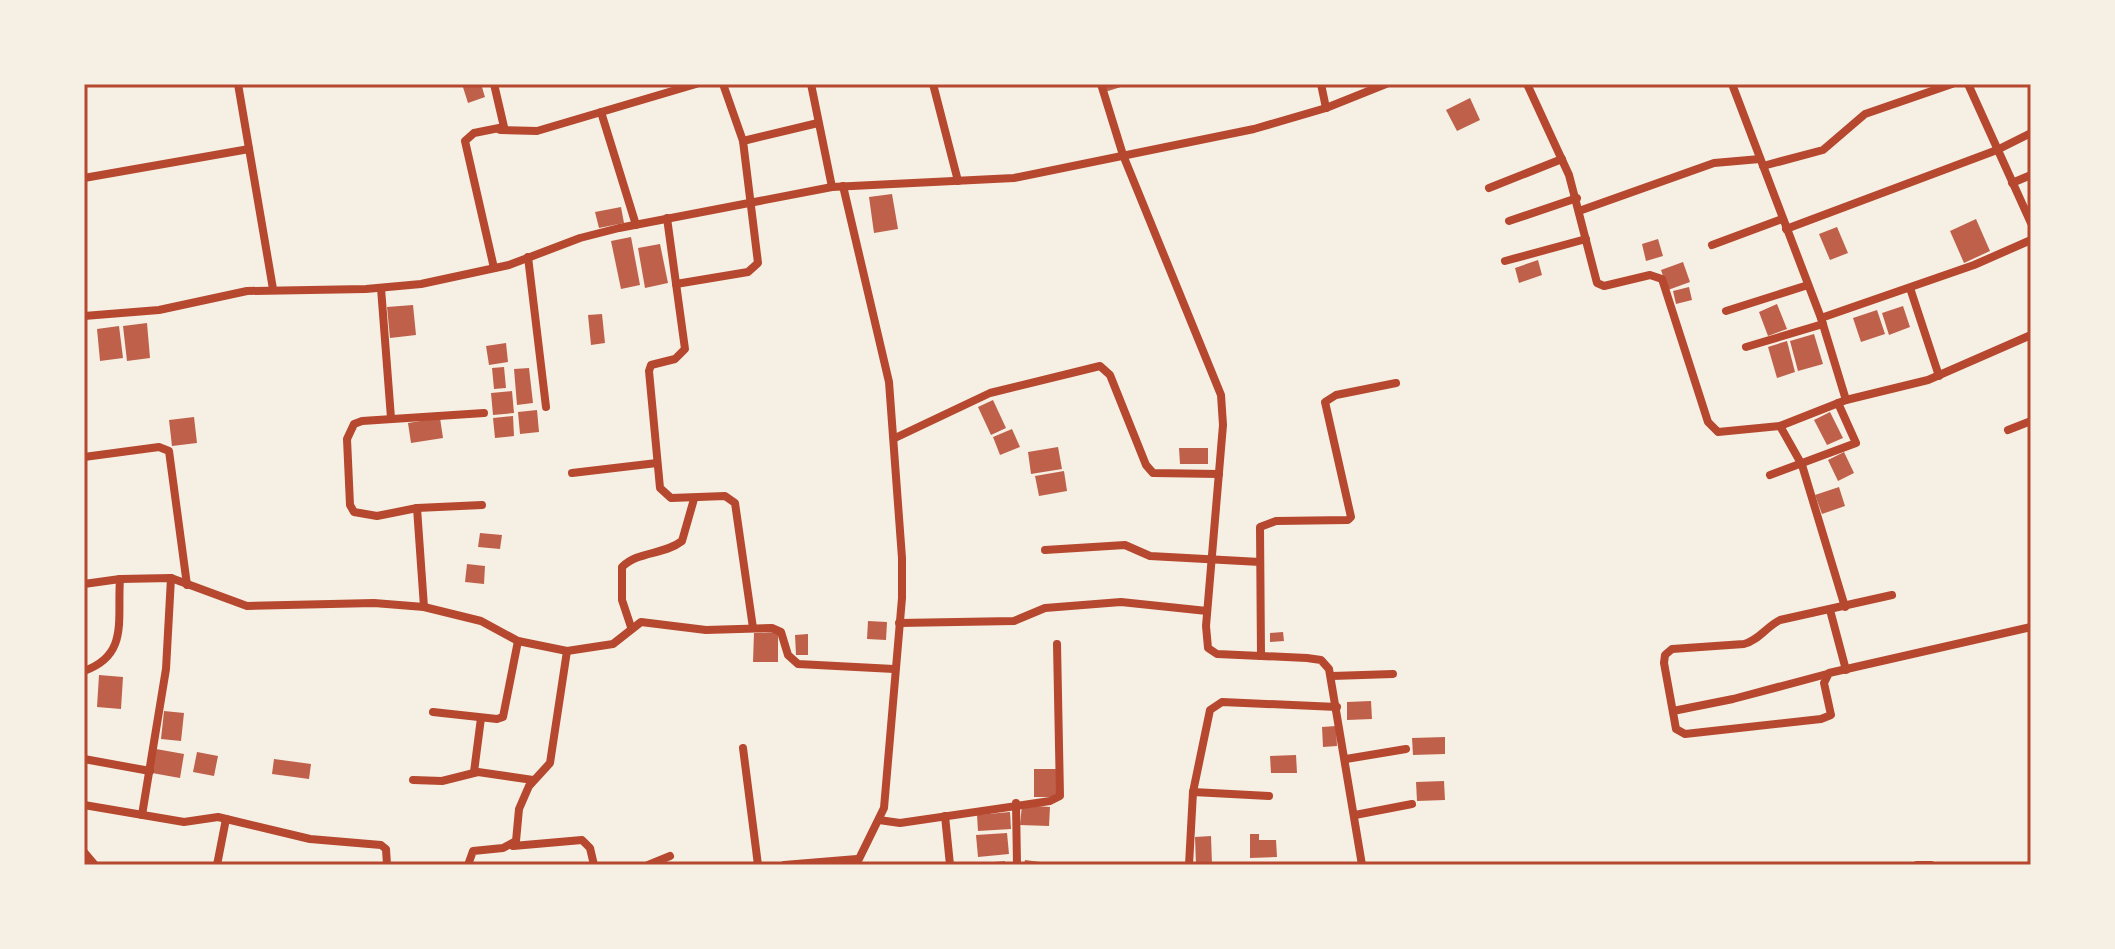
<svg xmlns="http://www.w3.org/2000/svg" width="2115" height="949" font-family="Helvetica,sans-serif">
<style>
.building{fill:#bf614a}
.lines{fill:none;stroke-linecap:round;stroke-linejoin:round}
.minor{stroke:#b5482f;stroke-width:8}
.neatline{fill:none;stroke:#b5482f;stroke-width:3}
</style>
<rect width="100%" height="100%" fill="#f6efe4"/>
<g class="building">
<path d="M462 84H481L485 97 468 103Z"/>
<path d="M1103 84H1127V85L1105 92Z"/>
<path d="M1470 98 1480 120 1457 131 1446 110Z"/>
<path d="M892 194 898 229 874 233 869 197Z"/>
<path d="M621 207 624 223 599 228 595 212Z"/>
<path d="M1976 219 1990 251 1964 263 1950 231Z"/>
<path d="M1837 227 1848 253 1830 260 1819 234Z"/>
<path d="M631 237 640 285 621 289 611 241Z"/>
<path d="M1658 239 1663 256 1646 261 1642 244Z"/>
<path d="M660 244 668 283 645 288 638 248Z"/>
<path d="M1538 260 1542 275 1519 283 1515 268Z"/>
<path d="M1683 262 1690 282 1668 290 1661 270Z"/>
<path d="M1689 287 1692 300 1676 304 1673 291Z"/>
<path d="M1777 304 1787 329 1768 336 1759 312Z"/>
<path d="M413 305 416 335 390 338 387 307Z"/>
<path d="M1903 306 1910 327 1889 335 1882 313Z"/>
<path d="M1877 310 1885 334 1861 342 1853 318Z"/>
<path d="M602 314 605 343 591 345 588 315Z"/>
<path d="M147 323 150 358 127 361 123 326Z"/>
<path d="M119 326 123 358 100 361 97 329Z"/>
<path d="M1814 334 1823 364 1798 371 1790 341Z"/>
<path d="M1787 341 1795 372 1777 378 1768 347Z"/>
<path d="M506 343 508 362 489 365 486 346Z"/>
<path d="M504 367 506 388 494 389 492 368Z"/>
<path d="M529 368 533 403 517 405 514 369Z"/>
<path d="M512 391 514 413 493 415 491 393Z"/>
<path d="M993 400 1006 428 991 435 978 407Z"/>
<path d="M537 410 539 432 520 434 518 412Z"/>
<path d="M1830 412 1843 438 1827 445 1814 420Z"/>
<path d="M513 416 514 436 495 438 493 418Z"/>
<path d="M194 417 197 443 172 446 169 420Z"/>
<path d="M440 418 443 438 411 443 408 423Z"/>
<path d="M1012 429 1020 447 1000 455 993 437Z"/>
<path d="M1058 447 1062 469 1031 474 1028 452Z"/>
<path d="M1179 448H1208V464H1180Z"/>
<path d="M1844 452 1854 473 1838 481 1828 460Z"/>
<path d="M1064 471 1067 491 1039 496 1035 476Z"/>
<path d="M1839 487 1845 506 1822 514 1815 495Z"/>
<path d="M480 533 502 535 500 549 478 547Z"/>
<path d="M467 564 485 566 484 584 465 582Z"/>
<path d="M868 621 887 622 886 640 867 639Z"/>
<path d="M778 632V662H753L754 633Z"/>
<path d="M1283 632 1284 641 1270 642V633Z"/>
<path d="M808 634V655H796L795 635Z"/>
<path d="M99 675 123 677 121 709 97 707Z"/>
<path d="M1371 701 1372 719 1347 720V702Z"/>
<path d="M164 711 184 713 181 741 161 739Z"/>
<path d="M1336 726 1337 746 1323 747 1322 727Z"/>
<path d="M1445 737V754L1413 755 1412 738Z"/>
<path d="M156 749 184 754 180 778 152 773Z"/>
<path d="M197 752 218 756 214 776 193 772Z"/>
<path d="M1296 755 1297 773H1271L1270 756Z"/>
<path d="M274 759 311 764 309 779 272 774Z"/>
<path d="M1034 769H1057L1056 797H1034Z"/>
<path d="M1444 781 1445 800 1417 801 1416 782Z"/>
<path d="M1022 805 1050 807 1049 826 1020 825Z"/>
<path d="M1010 812 1011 829 978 831 977 815Z"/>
<path d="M1007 833 1009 854 978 857 976 835Z"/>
<path d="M1250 834H1259V840H1276L1277 857 1250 858Z"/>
<path d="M1211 836 1212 865H1196L1195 837Z"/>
<path d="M1025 860 1048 863V865H1024Z"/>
<path d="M1005 861V865H983V863Z"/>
</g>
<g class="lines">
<g class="minor">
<path d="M238 84 273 289"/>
<path d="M811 84 832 187"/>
<path d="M933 84 958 181"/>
<path d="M1101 84 1123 155 1221 395 1223 425 1206 626 1208 648 1217 654 1307 658 1321 660 1329 669 1362 865"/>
<path d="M1321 84 1326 108"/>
<path d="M1527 84 1569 175 1597 283 1604 286 1650 275 1662 279 1708 422 1718 432 1780 426 1846 400 1928 380 2031 335"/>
<path d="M1732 84 1821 318 1846 400"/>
<path d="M1968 84 2031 223"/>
<path d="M601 112 636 225"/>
<path d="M500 130 537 131 696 84"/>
<path d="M743 141 818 123"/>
<path d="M1763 166 1823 150 1865 114 1952 84"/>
<path d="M84 178 249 149"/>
<path d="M2012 183 2031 175"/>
<path d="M843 186 889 382 902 558V598L884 808 856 865"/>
<path d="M1489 188 1562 159"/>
<path d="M1579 211 1714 163 1760 159"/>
<path d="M667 218 685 349 675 359 651 365 649 371 660 488 671 498 725 496 735 503 753 628"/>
<path d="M1509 221 1577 198"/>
<path d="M1786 229 1997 150 2031 133"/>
<path d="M1712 245 1782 219"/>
<path d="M528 257 546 407"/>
<path d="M1505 261 1586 239"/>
<path d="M494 268 465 141 474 133 504 127 494 84"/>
<path d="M676 284 748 272 758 263 743 141 723 84"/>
<path d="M381 288 391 418"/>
<path d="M1910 288 1939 376"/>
<path d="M1726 311 1808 285"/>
<path d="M84 316 159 310 247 291 366 289 421 284 509 265 580 238 619 228 832 187 1014 178 1254 129 1326 108 1386 84"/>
<path d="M1821 318 1974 265 2031 240"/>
<path d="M1746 347 1823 324"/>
<path d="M1780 426 1802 465 1845 607"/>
<path d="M2008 430 2031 421"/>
<path d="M895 438 990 393 1100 366 1110 375 1146 465 1153 473 1219 474"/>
<path d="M84 457 159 447 169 451 187 585"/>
<path d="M572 473 657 463"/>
<path d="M1770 475 1856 443 1838 403"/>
<path d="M482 505 417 508 377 516 354 512 350 505 347 439 354 424 362 421 484 413"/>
<path d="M417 508 424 607"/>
<path d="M1045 550 1125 545 1150 556 1260 562"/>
<path d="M84 584 120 579 171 578 247 606 374 603 424 607 481 621 518 641 567 651 613 644 641 622 706 630 772 628 781 632 788 655 798 664 894 669"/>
<path d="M1892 595 1780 620C1766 627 1759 640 1744 644L1672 649 1665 655 1664 663 1676 729 1685 734 1821 719 1831 715 1824 683 1829 673 2031 627"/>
<path d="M1830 610 1846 670"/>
<path d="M899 623 1014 621 1045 608 1121 602 1207 611"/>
<path d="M631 627 622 600V567C638 551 664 555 682 541L694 499"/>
<path d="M1261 656 1260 527 1276 521 1348 520 1351 517 1325 402 1336 395 1396 383"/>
<path d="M84 671C129 655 117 620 120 579"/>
<path d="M1332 676 1393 674"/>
<path d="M1673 711 1733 699 1827 674"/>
<path d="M433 712 497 719 503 717 518 641"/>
<path d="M743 748 758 865"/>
<path d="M84 759 150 771"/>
<path d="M1346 759 1406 749"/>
<path d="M474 772 481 718"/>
<path d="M413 780 442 781 478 772 533 780"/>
<path d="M1193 792 1269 796"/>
<path d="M1016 803 1017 865"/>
<path d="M84 805 184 822 218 817 310 839 381 845 386 849 387 865"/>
<path d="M142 815 166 669 171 578"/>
<path d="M1355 815 1412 804"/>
<path d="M945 816 950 865"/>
<path d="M879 820 900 823 1050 801 1060 796 1057 644"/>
<path d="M513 846 582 840 590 848 594 865"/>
<path d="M84 852 95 865"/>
<path d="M217 865 226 819"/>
<path d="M468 865 473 851 503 848 516 841 519 809 529 786 550 763 567 651"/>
<path d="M648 865 670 856"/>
<path d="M784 865 857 859"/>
<path d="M1189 865 1193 792 1210 710 1222 702 1337 707"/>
<path d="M1917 865H1931"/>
</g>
</g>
<rect width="2115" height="949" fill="none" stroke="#f6efe4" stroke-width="172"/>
<rect x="86" y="86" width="1943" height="777" class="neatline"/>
</svg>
